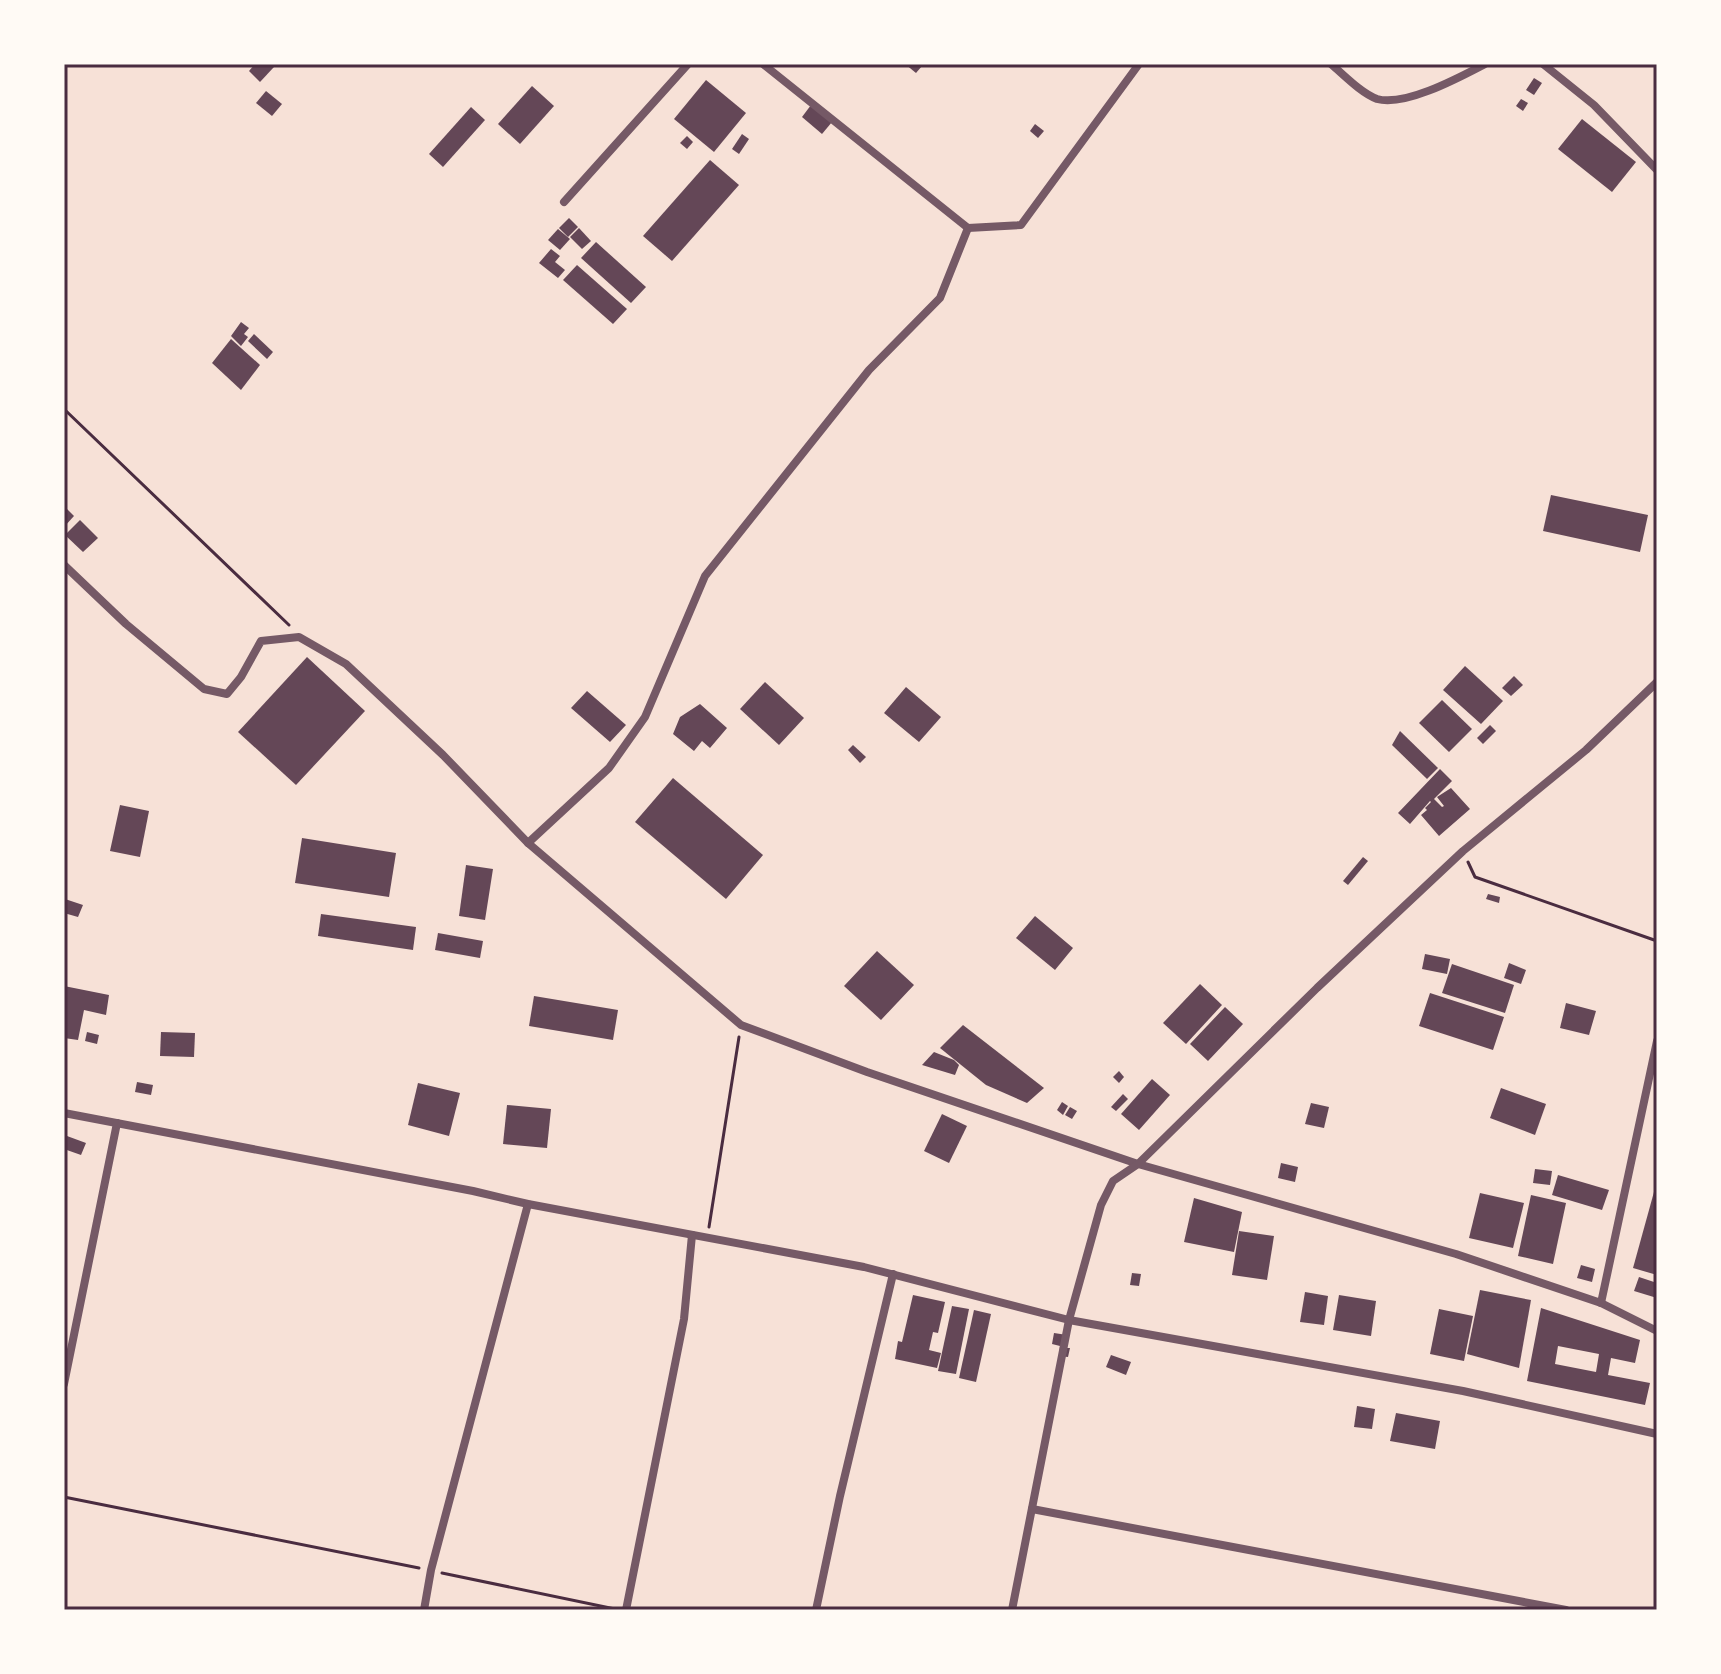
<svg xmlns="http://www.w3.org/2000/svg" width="1721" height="1674" font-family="Helvetica,sans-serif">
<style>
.building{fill:#644757;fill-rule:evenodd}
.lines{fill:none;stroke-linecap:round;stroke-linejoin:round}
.path{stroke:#4a2c40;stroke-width:3}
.minor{stroke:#755966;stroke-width:8}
.neatline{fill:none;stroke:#4a2c40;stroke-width:3}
</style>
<rect width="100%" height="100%" fill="#f7e1d7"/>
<g class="building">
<path d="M255 64H271L274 67 260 82 249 71Z"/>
<path d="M905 64H919L922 66 916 73Z"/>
<path d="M1534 78 1542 83 1534 95 1526 90Z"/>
<path d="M706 80 746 113 714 152 674 119Z"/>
<path d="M532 86 554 106 520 144 498 124Z"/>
<path d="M266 91 282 104 272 116 256 103Z"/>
<path d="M1521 99 1528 103 1523 111 1516 106Z"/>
<path d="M811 105 832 122 822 134 802 117Z"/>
<path d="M471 107 485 120 443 167 429 154Z"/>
<path d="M1582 119 1636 162 1612 192 1558 149Z"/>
<path d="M1035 124 1044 131 1038 138 1030 131Z"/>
<path d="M742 134 749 139 739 154 732 149Z"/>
<path d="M687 136 693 142 687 149 680 143Z"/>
<path d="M710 160 739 185 672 261 643 236Z"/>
<path d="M569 218 578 227 568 237 559 228Z"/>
<path d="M579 228 591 241 582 249 570 237Z"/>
<path d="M558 229 570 239 560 250 548 240Z"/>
<path d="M596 242 646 287 631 303 581 258Z"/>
<path d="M551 249 560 256 555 262 565 270 558 278 539 263Z"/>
<path d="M577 265 627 309 613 324 563 280Z"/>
<path d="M241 322 249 328 244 334 248 337 241 346 231 336Z"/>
<path d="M254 334 273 352 267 359 248 341Z"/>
<path d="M231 339 260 365 241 390 212 363Z"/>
<path d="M1551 495 1648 515 1640 552 1543 531Z"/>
<path d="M64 506 74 516 64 527Z"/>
<path d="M80 520 98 538 83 552 65 535Z"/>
<path d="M307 657 365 711 296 785 238 732Z"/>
<path d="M1465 666 1503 701 1481 724 1443 690Z"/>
<path d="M1514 676 1523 685 1511 696 1502 688Z"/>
<path d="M765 682 804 718 779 745 740 709Z"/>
<path d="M906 687 941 717 919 742 884 713Z"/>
<path d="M587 691 626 725 610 742 571 708Z"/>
<path d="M1442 700 1472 729 1449 752 1419 723Z"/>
<path d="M700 704 727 728 710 748 702 741 694 751 673 734 680 717Z"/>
<path d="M1490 725 1496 731 1483 744 1477 738Z"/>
<path d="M1400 731 1438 768 1427 779 1392 745Z"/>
<path d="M853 745 866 757 860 763 848 750Z"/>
<path d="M1440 769 1452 781 1434 799 1442 807 1444 806 1437 797 1451 788 1470 809 1439 836 1421 815 1427 810 1425 808 1431 802 1430 801 1410 824 1398 813Z"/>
<path d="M673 778 763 855 726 899 635 822Z"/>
<path d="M120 805 149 811 140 857 110 851Z"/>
<path d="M302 838 396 853 389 897 295 883Z"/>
<path d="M1363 857 1368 861 1348 885 1343 881Z"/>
<path d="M466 865 493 869 485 920 459 916Z"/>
<path d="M1488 894 1500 897 1499 903 1486 899Z"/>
<path d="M65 899 83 905 78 917 64 913Z"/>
<path d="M321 914 416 927 413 950 318 936Z"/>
<path d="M1035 916 1073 948 1055 970 1016 938Z"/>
<path d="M438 933 483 941 480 958 435 950Z"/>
<path d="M877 951 914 985 881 1020 844 986Z"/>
<path d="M1425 954 1450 959 1447 974 1422 969Z"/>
<path d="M1509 963 1526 970 1521 984 1504 978Z"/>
<path d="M1452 964 1514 985 1505 1013 1442 993Z"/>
<path d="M1200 984 1222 1005 1186 1044 1163 1023Z"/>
<path d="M64 986 109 995 106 1015 84 1010 78 1040 64 1038Z"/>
<path d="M1430 993 1504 1017 1493 1050 1419 1026Z"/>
<path d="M534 996 618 1010 613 1040 529 1026Z"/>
<path d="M1566 1003 1596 1011 1589 1035 1560 1028Z"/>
<path d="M1225 1007 1243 1024 1208 1061 1190 1044Z"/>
<path d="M963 1025 1044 1088 1027 1103 986 1085 940 1048Z"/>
<path d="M87 1032 99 1035 97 1044 85 1041Z"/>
<path d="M161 1032 195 1033 194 1057 160 1056Z"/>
<path d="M934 1052 954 1060 959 1065 955 1075 922 1065Z"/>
<path d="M1119 1071 1124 1077 1119 1083 1113 1077Z"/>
<path d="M1152 1079 1170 1095 1139 1130 1121 1114Z"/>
<path d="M137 1082 153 1085 151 1095 135 1092Z"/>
<path d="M418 1083 460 1093 449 1136 408 1125Z"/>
<path d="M1501 1088 1546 1104 1535 1135 1490 1118Z"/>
<path d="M1123 1094 1128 1099 1116 1111 1111 1107Z"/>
<path d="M1062 1102 1068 1106 1063 1115 1057 1110Z"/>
<path d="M1311 1103 1329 1107 1324 1128 1305 1124Z"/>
<path d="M507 1105 551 1109 547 1148 503 1144Z"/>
<path d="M1070 1107 1077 1111 1072 1119 1065 1115Z"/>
<path d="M942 1114 967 1126 949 1163 924 1151Z"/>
<path d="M67 1136 86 1143 81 1155 64 1149Z"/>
<path d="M1281 1163 1298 1167 1295 1182 1278 1178Z"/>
<path d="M1535 1169 1552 1171 1550 1185 1533 1183Z"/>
<path d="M1558 1175 1609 1190 1602 1210 1552 1195Z"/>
<path d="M1657 1181V1275L1633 1268Z"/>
<path d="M1480 1193 1524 1203 1513 1248 1469 1238Z"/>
<path d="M1531 1195 1566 1203 1553 1264 1518 1256Z"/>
<path d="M1194 1198 1242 1212 1234 1252 1184 1242Z"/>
<path d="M1239 1231 1274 1236 1267 1280 1232 1275Z"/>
<path d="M1581 1265 1595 1269 1592 1282 1577 1278Z"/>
<path d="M1132 1273 1141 1274 1139 1286 1130 1285Z"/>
<path d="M1639 1277 1657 1283V1298L1634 1291Z"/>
<path d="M1480 1290 1531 1300 1519 1368 1467 1354Z"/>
<path d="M1305 1292 1328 1296 1324 1325 1300 1322Z"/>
<path d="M913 1295 945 1302 938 1333 933 1332 929 1350 941 1353 937 1368 895 1359 898 1341 902 1342Z"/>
<path d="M1339 1295 1376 1301 1371 1336 1333 1330Z"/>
<path d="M952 1306 969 1309 956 1374 938 1371Z"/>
<path d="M1541 1308 1640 1340 1635 1363 1611 1358 1608 1375 1650 1383 1645 1405 1527 1381ZM1558 1346 1599 1354 1596 1372 1555 1364Z"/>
<path d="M1439 1309 1473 1316 1464 1361 1430 1354Z"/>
<path d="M974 1310 991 1314 976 1382 959 1378Z"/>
<path d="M1054 1333 1067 1335 1064 1348H1070L1068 1357 1059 1356 1060 1346 1052 1344Z"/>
<path d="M1111 1355 1131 1362 1126 1375 1106 1367Z"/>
<path d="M1357 1406 1375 1409 1372 1429 1354 1427Z"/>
<path d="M1396 1413 1440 1421 1435 1449 1390 1441Z"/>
</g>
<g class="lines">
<g class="path">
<path d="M64 409 289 625"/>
<path d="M1468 862 1475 877 1657 941"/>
<path d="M709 1227 739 1037"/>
<path d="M64 1497 419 1568"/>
<path d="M442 1573 615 1609"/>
</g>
<g class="minor">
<path d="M763 64 968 228 1021 225 1139 64"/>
<path d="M1331 64C1344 75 1361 93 1377 99 1405 107 1460 77 1485 64"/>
<path d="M1543 64 1594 105 1657 170"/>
<path d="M564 202 688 64"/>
<path d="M64 565 126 624 204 689 227 694 241 677 261 641 299 637 346 664 443 755 528 843 741 1025 867 1072 1138 1164 1456 1254 1601 1303 1657 1331"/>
<path d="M528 843 609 768 645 717 705 576 869 370 940 298 968 228"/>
<path d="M64 1113 473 1191 528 1204 864 1267 1069 1320 1463 1391 1657 1434"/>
<path d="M1601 1303 1657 1041"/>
<path d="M64 1384 117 1123"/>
<path d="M1032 1509 1566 1610"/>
<path d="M424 1610 431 1570 528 1204"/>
<path d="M626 1610 684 1319 692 1235"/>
<path d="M816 1610 840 1496 893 1274"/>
<path d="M1012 1610 1069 1320 1101 1205 1113 1181 1138 1164 1317 988 1463 851 1586 750 1657 682"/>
</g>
</g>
<rect width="1721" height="1674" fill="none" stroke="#fffaf5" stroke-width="132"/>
<rect x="66" y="66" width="1589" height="1542" class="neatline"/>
</svg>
